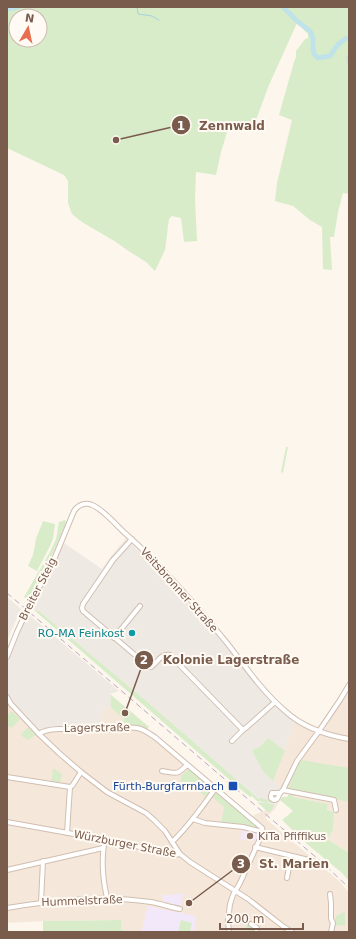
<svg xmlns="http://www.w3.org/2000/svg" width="356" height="939" font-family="'DejaVu Sans',sans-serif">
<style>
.residential{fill:#f5e8da}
.industrial{fill:#efe9e4}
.education{fill:#f3e8fa}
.green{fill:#d8ecc9;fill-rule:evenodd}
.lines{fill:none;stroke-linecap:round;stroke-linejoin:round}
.stream{stroke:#a5d3da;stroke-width:1}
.river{stroke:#bfe3e8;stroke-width:5}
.minor-casing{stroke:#d1beb0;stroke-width:6}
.minor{stroke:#fff;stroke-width:4}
.rail{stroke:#b9a8c9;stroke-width:1;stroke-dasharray:6 4;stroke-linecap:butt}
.minor-bridge-casing{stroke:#d1beb0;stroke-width:6;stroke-linecap:butt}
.minor-bridge{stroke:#fff;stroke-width:4}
.culture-dot{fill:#0f9aa8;stroke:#fffaf3;stroke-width:1.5}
.transit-dot{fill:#1a4fb4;stroke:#fffaf3;stroke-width:1.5}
.education-dot{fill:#8d6e63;stroke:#fffaf3;stroke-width:1.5}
.labels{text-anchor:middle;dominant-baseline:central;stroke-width:4;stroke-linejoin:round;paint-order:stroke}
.street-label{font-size:11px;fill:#7a5c4d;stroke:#fffaf3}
.culture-label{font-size:11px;fill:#0d838f;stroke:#fffaf3;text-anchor:end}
.transit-label{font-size:11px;fill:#164399;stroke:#fffaf3;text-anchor:end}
.education-label{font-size:11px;fill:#785e54;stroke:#fffaf3;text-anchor:start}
.leader{fill:none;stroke:#7a5c4d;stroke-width:1.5}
.callout-dot{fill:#7a5c4d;stroke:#fffaf3;stroke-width:1.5}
.mark-label{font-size:12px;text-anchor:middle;font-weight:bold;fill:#fff}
.callout-label{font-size:12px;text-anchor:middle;font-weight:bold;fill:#7a5c4d;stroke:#fffaf3;stroke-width:4;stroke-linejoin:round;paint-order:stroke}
</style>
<rect width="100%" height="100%" fill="#fdf6ec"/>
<path class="residential" d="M349 687V853L327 839 334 812 327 810 328 804 293 797V795L284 792 275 809 265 818 340 882 349 893V932H130V931L121 930V920L43 921 7 923V695L39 729 54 727 101 728 103 707 111 708 124 719V725L139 726 147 730 249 817 274 807 282 789 273 781 283 756 294 722 322 734 327 725Z"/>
<g class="industrial">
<path d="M125 538 149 560 178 592 213 631 273 704 294 722 283 756 273 781 282 789 274 807 266 806 257 797 151 705 39 611 31 609 64 543 102 569 111 556 124 541Z"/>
<path d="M7 597 21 609 7 640Z"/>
<path d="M28 614 119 691 110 694 111 708 103 707 101 728 54 727 39 729 7 695V663L17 637Z"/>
</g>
<g class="education">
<path d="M242 829 259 832 256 841 245 838V840L240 839Z"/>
<path d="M177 894H183L181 906 165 902 163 901 162 895H167V896H169V895Z"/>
<path d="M148 906 196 916 194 932H142V929Z"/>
</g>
<g class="green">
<path d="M11 7H349V194L343 193 338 212 334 237H330L332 270 323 269 322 227 310 220 293 206 275 201 277 183 292 120 279 115 294 62 296 57V51L305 39 308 38V34L297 23 269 85 252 131 229 126 221 152 216 175 196 172 195 199 197 241 184 242 181 218 172 216 169 219 165 250 155 271 146 262 127 250 116 242 82 222 72 214 68 203V181L64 175 7 148V8ZM16 16H40V40H16Z"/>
<path d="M286 447H288L283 473 281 472Z"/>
<path d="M65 520 66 523C55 550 42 576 28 601L24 597 50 552 56 539 59 522Z"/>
<path d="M43 521 55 524 53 539 49 548 37 571 28 566 33 555 36 539Z"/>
<path d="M34 610 39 611 151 705 259 799 260 798 269 800 273 803 257 801 252 796 250 797 233 783 234 782 232 780 231 781Z"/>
<path d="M110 694 149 727 147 730 139 726 124 725V719L111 708Z"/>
<path d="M12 711 20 719 12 728 7 726V716Z"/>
<path d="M28 727 36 735 28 740 20 735Z"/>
<path d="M268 738 285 751 273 781 263 771 252 750 261 746Z"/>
<path d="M301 760 349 768V802L288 789 297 766Z"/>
<path d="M53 768 62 774 60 783 51 782Z"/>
<path d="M189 769 213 789 207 798 188 782 181 790 180 789 181 776Z"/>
<path d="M216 792 257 826V829L221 823 224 807 212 797Z"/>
<path d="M289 794 294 795 293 797 328 804 327 810 334 812 333 830 327 839 349 853V881L342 873 307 844 282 820 293 811 280 800 282 797H287Z"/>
<path d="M257 802 272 804 274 806 271 811 268 812Z"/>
<path d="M344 912 345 914V926L334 925 336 916Z"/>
<path d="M248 919 253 922 252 924 256 927 255 932 245 930Z"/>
<path d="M121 920V930L130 931V932H43V921Z"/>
<path d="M181 920 192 923 190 932H178Z"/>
</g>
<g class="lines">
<path class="stream" d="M137 7 138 14 152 16 159 20"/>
<g class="river">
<path d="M283 7 297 21 310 31 313 38V49L314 54 318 58 330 56C335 48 340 40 349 38"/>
<path d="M7 9 18 7"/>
<path d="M349 57V61"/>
</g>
<g class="minor-casing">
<g id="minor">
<path d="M132 539 113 560 83 604 82 608 83 611 148 666 151 667C158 662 161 653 170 655L242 729H244L247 727 275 702"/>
<path d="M33 599 55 557 74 511C78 505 85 502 92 505 103 509 117 526 126 534 163 567 196 605 227 643 245 666 262 691 284 710 302 727 325 735 349 739"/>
<path d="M114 638 140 606"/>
<path d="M7 657 17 632 24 617"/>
<path d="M7 697 11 704 39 734 59 753 81 772 107 792 146 813 154 820 165 831 180 854 190 862 248 899 284 927 292 932"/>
<path d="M39 734C50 725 88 731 103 730 115 730 126 726 137 728 144 729 150 734 156 738L262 828 263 832 240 883 233 895 230 904 228 920 229 932"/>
<path d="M232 741 244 729"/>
<path d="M162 771C176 773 176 776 187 765"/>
<path d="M7 777 70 787 72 786 81 772"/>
<path d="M283 790 334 800 336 810"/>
<path d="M280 793H272L271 796V798L274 800 277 799 280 793 283 790 297 761 319 731 340 700 349 685"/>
<path d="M193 819 205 823 243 827 263 832"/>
<path d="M7 822 124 843 164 853 174 855 180 854"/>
<path d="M67 833 70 787"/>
<path d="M105 840C101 858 103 880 107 898"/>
<path d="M172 842C189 826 202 807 215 789"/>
<path d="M255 847 313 861"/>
<path d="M7 870 103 848"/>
<path d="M287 878 291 856"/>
<path d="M330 894 331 903V919L333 923 331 932"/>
<path d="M41 902 43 861"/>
<path d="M7 908C55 900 102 895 151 902 161 904 170 907 180 909"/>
<path d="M251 924 257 928 256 932"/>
</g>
</g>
<use href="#minor" class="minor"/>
<path class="rail" d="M7 593 325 865 349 888"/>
<g class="minor-bridge-casing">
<path id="minor-bridge" d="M24 617 33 599"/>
</g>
<use href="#minor-bridge" class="minor-bridge"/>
</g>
<circle class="culture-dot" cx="132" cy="633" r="4"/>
<rect class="transit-dot" x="228" y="781" width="10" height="10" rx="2"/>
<circle class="education-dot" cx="250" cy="836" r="4"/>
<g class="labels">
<g class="street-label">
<text transform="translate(38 589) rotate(-63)">Breiter Steig</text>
<text transform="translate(179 590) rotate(48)">Veitsbronner Straße</text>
<text transform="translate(97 728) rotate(-1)">Lagerstraße</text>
<text transform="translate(125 844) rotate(11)">Würzburger Straße</text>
<text transform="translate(82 901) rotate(-2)">Hummelstraße</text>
</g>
<g class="culture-label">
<text x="124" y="633">RO-MA Feinkost</text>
</g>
<g class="transit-label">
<text x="224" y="786">Fürth-Burgfarrnbach</text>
</g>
<g class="education-label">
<text x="258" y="836">KiTa Pfiffikus</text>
</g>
</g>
<path class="leader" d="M116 140L181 125M125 713L144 660M189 903L241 864"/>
<g class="callout-dot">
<circle cx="116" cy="140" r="4"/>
<circle cx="125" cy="713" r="4"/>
<circle cx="189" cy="903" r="4"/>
<circle cx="181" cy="125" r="10"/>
<circle cx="144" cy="660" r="10"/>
<circle cx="241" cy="864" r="10"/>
</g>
<g class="mark-label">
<text x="181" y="130">1</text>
<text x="144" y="664">2</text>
<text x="241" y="868">3</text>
</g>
<g class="callout-label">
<text x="232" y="130">Zennwald</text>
<text x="231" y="664">Kolonie Lagerstraße</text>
<text x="294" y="868">St. Marien</text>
</g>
<rect width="356" height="939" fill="none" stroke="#7a5c4d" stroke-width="16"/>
<g transform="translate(28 28) rotate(9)"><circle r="19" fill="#fffaf3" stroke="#cabbb1"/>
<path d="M0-3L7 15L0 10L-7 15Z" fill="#e76f51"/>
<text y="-6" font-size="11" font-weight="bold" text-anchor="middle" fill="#7a5c4d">N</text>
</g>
<path d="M220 923v6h83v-6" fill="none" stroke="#7a5c4d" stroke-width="2"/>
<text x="226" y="923" font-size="12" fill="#7a5c4d" stroke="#fffaf3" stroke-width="3" paint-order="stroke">200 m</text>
</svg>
